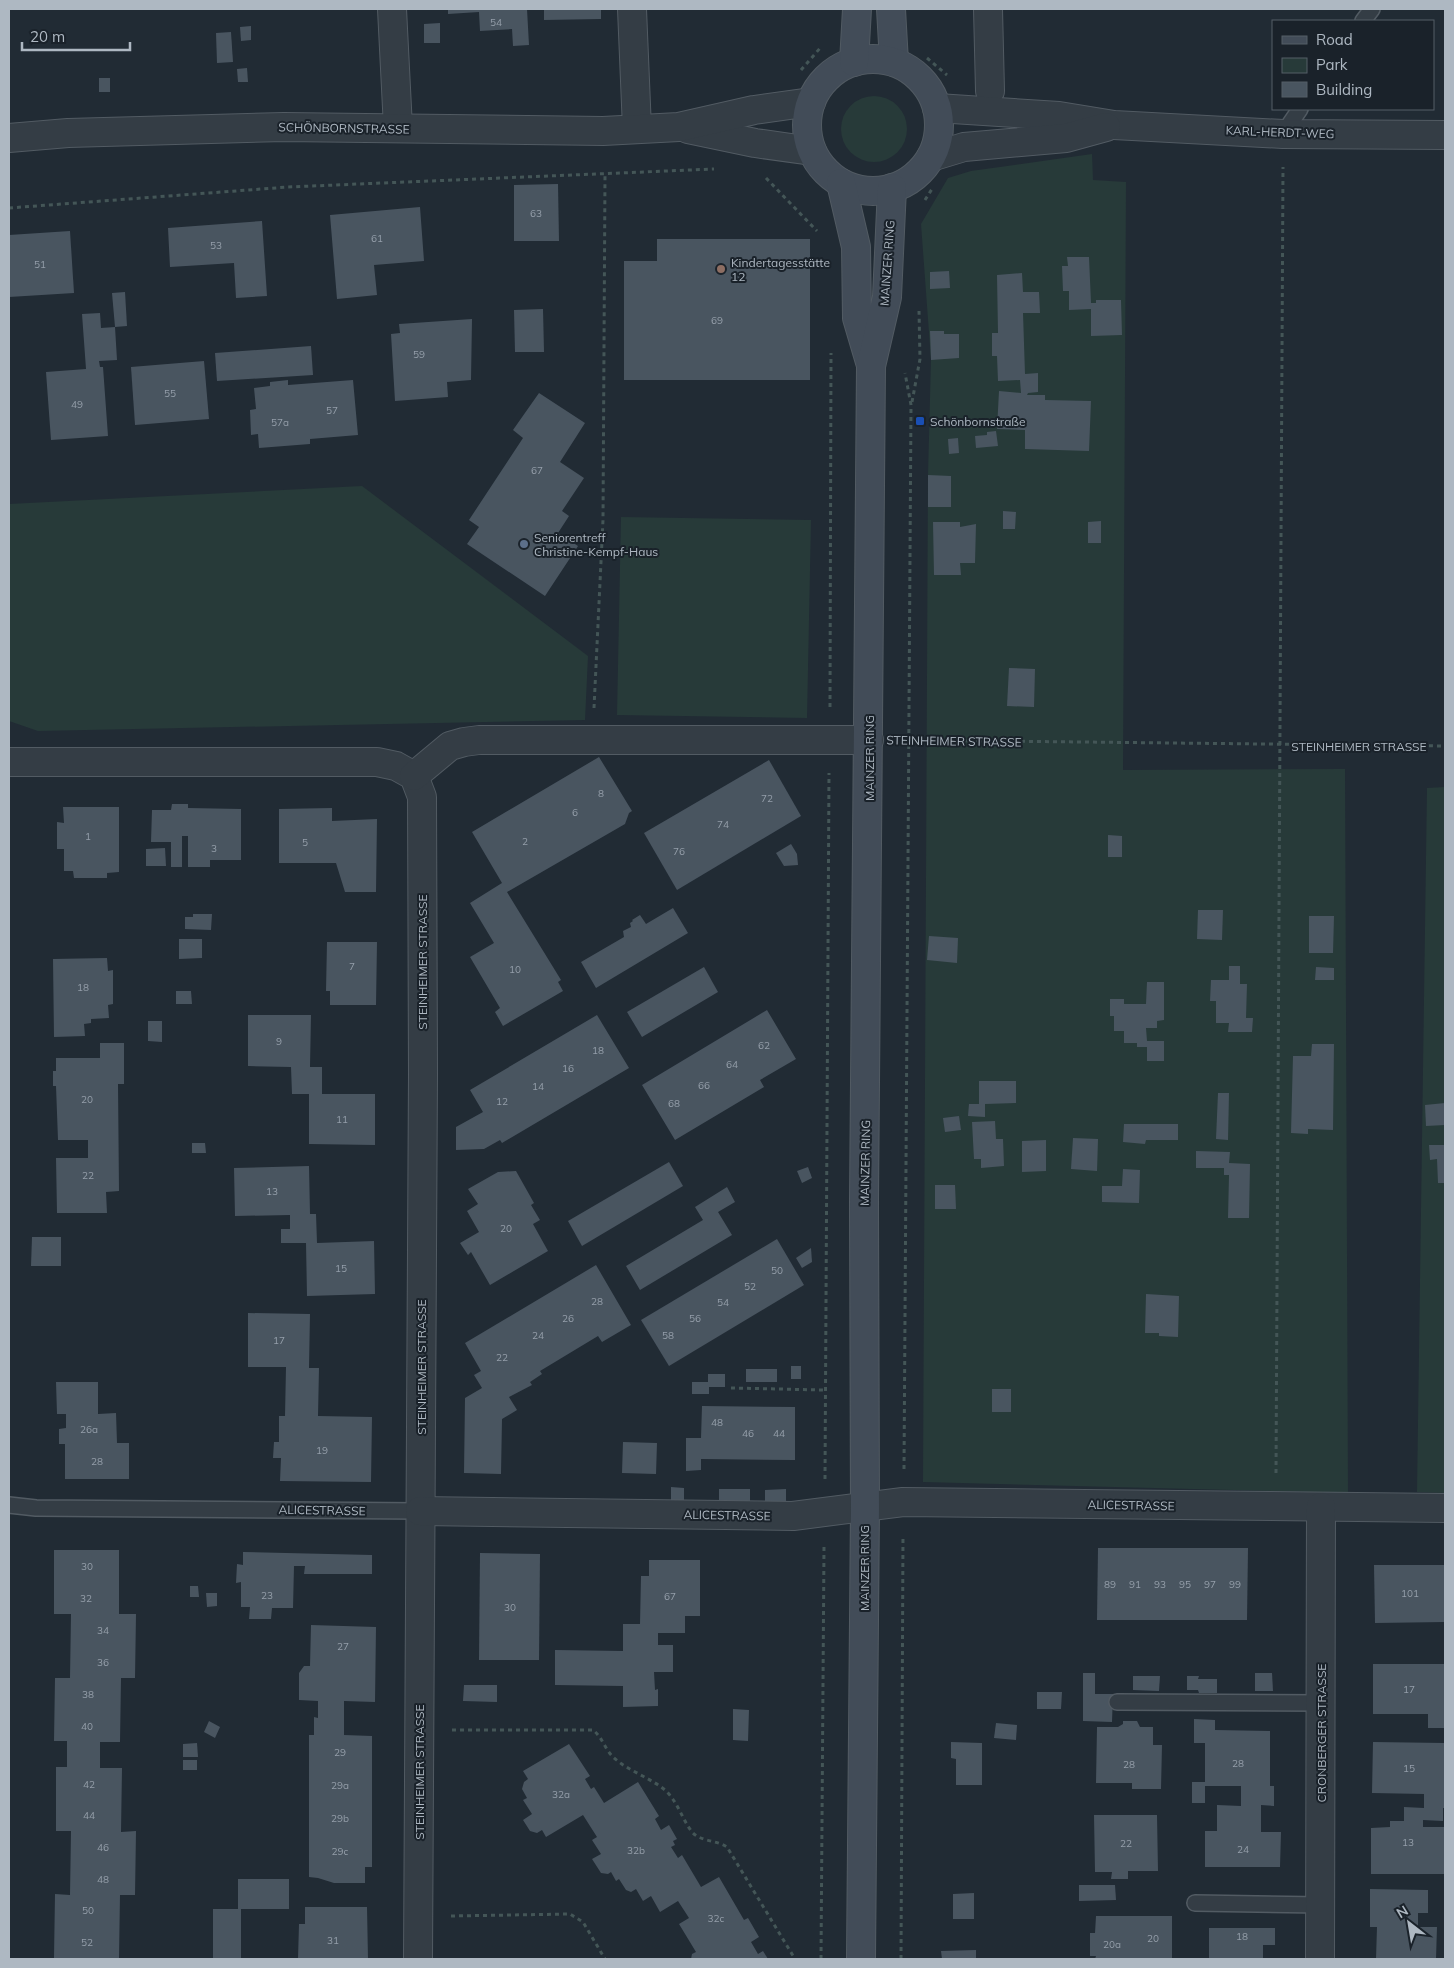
<svg xmlns="http://www.w3.org/2000/svg" width="1454" height="1968" font-family="Mulish,sans-serif">
<style>
.green{fill:#273a39}
.building{fill:#495560}
.lines{fill:none;stroke-linecap:round;stroke-linejoin:round}
.lane-casing{stroke:#525b63;stroke-width:18}
.street-casing{stroke:#525b63;stroke-width:30}
.secondary-casing{stroke:#525b63;stroke-width:30}
.path{stroke:#445657;stroke-width:3;stroke-dasharray:4 4;stroke-linecap:butt}
.lane{stroke:#343d45;stroke-width:15}
.street{stroke:#343d45;stroke-width:28}
.secondary{stroke:#424c58;stroke-width:28}
.education-dot{fill:#8d6e63;stroke:#1a222a;stroke-width:2}
.transit-dot{fill:#1a4fb4;stroke:#1a222a;stroke-width:2}
.service-dot{fill:#5c6f8a;stroke:#1a222a;stroke-width:2}
.labels{text-anchor:middle;dominant-baseline:central;stroke-width:4;stroke-linejoin:round;paint-order:stroke}
.number-label{font-size:10px;fill:#959faa}
.street-label{font-size:12px;fill:#aeb8c2;stroke:#1a222a}
.poi-label{font-size:12px;fill:#aeb8c2;stroke:#1a222a;text-anchor:start}
</style>
<rect width="100%" height="100%" fill="#212b34"/>
<g class="green">
<circle cx="874" cy="129" r="33"/>
<path d="M1092 154 1093 180 1126 182 1123 770 1345 769 1348 1493 923 1482 928 475 931 360 921 224 948 178 971 171Z"/>
<path d="M362 486 588 656 585 720 38 731 9 721V504Z"/>
<path d="M621 517 811 520 807 718 617 715Z"/>
<path d="M1445 787V1493L1417 1492 1427 788Z"/>
</g>
<g class="building">
<path d="M448 9H527L529 45 513 46 512 29 480 31 479 12 448 14Z"/>
<path d="M544 9H601V19L544 20Z"/>
<path d="M440 23V43H424V24Z"/>
<path d="M251 26V40L241 41 240 27Z"/>
<path d="M231 32 233 62 217 63 216 33Z"/>
<path d="M247 68 248 82H238L237 69Z"/>
<rect x="99" y="78" width="11" height="14"/>
<path d="M558 184 559 241H514V185Z"/>
<path d="M420 207 424 261 374 265 377 295 337 299 330 215Z"/>
<path d="M262 221 267 296 236 298 234 263 170 267 168 228Z"/>
<path d="M70 231 74 293 9 297V235Z"/>
<path d="M657 239H810V380H624V261H657Z"/>
<path d="M1067 257H1089L1091 303H1096V300H1121L1122 335 1091 336V309L1069 310V291H1063L1062 266H1068Z"/>
<path d="M949 271 950 288 930 289V272Z"/>
<path d="M1022 273 1023 292H1039L1040 313H1023L1025 374 1038 373V392L1028 393 1027 395H1045V400L1091 401 1089 451 1025 449V430L997 429 999 391 1021 393 1020 380 998 381 997 356H992V333H998L997 275Z"/>
<path d="M125 292 127 326 115 327 112 293Z"/>
<path d="M543 309 544 352H515L514 310Z"/>
<path d="M100 313 101 328 115 327 117 360 99 361 100 367H103L108 436 51 440 46 372 86 369 82 314Z"/>
<path d="M472 319 471 380 447 382 448 397 395 401 391 334 400 333 399 324Z"/>
<path d="M930 331H944V334H959V358L931 360Z"/>
<path d="M311 346 313 375 217 381 215 353Z"/>
<path d="M204 361 209 419 135 425 131 367Z"/>
<path d="M288 380V385L353 380 358 435 310 439V444L259 448 258 434 251 435 250 410 256 409 254 388 270 386V382Z"/>
<path d="M539 393 585 423 560 462 584 478 562 511 569 516 558 533 578 546 545 596 467 544 479 527 469 520 523 438 513 430Z"/>
<path d="M996 431 998 446 976 448 975 436 987 435V432Z"/>
<path d="M958 438 959 453 949 454 948 439Z"/>
<path d="M928 475 951 476V507H928Z"/>
<path d="M1003 511 1016 512 1015 529H1003Z"/>
<path d="M1101 521V543H1088V522Z"/>
<path d="M933 522H960V527L976 524 975 563H960L961 575H934Z"/>
<path d="M1009 668 1035 669 1034 707 1007 706Z"/>
<path d="M599 757 632 811 629 813 625 824 507 892 561 980 558 982 563 991 503 1026 495 1012 500 1008 470 957 494 943 470 903 502 883 472 832Z"/>
<path d="M769 760 801 816 677 890 644 833Z"/>
<path d="M172 804H188V808L241 809V860H210V867H188V836H182V867H171V842H151L152 810H171Z"/>
<path d="M63 807H119V872L107 873V878H74L73 871H64V849H57V822L64 823Z"/>
<path d="M332 808V821L377 819 376 892H345L336 863H279V809Z"/>
<path d="M1108 835 1122 836V857H1108Z"/>
<path d="M791 844 797 854 798 865 784 866 776 853Z"/>
<path d="M165 848 166 866H146V849Z"/>
<path d="M673 908 688 933 596 988 581 962 624 937 623 931 631 927 630 923 633 921 632 920 640 915 646 924Z"/>
<path d="M1198 910H1223L1222 940 1197 939Z"/>
<path d="M193 914H212L211 930 185 929V917H193Z"/>
<path d="M1309 916H1334L1333 953H1309Z"/>
<path d="M929 936 958 938 957 963 927 960Z"/>
<path d="M179 939H202V958L179 959Z"/>
<path d="M327 942H377L376 1005H330V991H326Z"/>
<path d="M107 958 108 971 113 970V1004L108 1005 109 1018 91 1019V1023L84 1024 85 1036 54 1037 53 959Z"/>
<path d="M1229 966H1240V984H1247L1246 1018H1253L1252 1032H1228L1229 1023H1216V1001H1210L1211 980H1229Z"/>
<path d="M704 967 718 992 642 1037 627 1012Z"/>
<path d="M1316 967 1334 968V980H1315Z"/>
<path d="M1147 982H1164V1020L1157 1021V1028H1146L1147 1041H1164V1061H1147V1047H1137V1043H1124V1031H1114V1016H1110V999H1124V1004H1146Z"/>
<path d="M176 991H191L192 1004H176Z"/>
<path d="M767 1010 796 1059 760 1080 764 1087 675 1140 642 1085Z"/>
<path d="M248 1015H311L310 1067H322V1094H375V1145L309 1144V1094H292L291 1067 248 1066Z"/>
<path d="M597 1015 629 1068 502 1143 500 1140 484 1149 456 1150V1127L483 1112 470 1090Z"/>
<path d="M148 1021H162V1042L148 1041Z"/>
<path d="M100 1043H124V1084H118L119 1191 106 1192 107 1213H57L56 1158H88V1140H58L56 1086H53V1071H56V1058H100Z"/>
<path d="M1312 1044H1334L1333 1130 1308 1129V1134L1291 1133 1293 1056H1311Z"/>
<path d="M979 1081H1016V1103L985 1104V1117L968 1116 969 1104H979Z"/>
<path d="M1218 1093H1229L1228 1140 1216 1139Z"/>
<path d="M1445 1103V1125L1426 1126 1425 1105Z"/>
<path d="M959 1116 961 1130 945 1132 943 1118Z"/>
<path d="M995 1121 996 1139H1003L1004 1166 981 1168V1159H974L972 1122Z"/>
<path d="M1124 1124H1178V1140H1146L1145 1144 1123 1142Z"/>
<path d="M1073 1138 1098 1139 1097 1171 1071 1169Z"/>
<path d="M1046 1140V1171L1022 1172V1141Z"/>
<path d="M192 1143H205L206 1153H192Z"/>
<path d="M1429 1145H1445V1183H1438L1437 1159 1430 1160Z"/>
<path d="M1196 1151 1230 1152 1229 1163 1250 1164 1249 1218H1228L1229 1175H1224V1168H1196Z"/>
<path d="M669 1162 683 1186 582 1246 568 1221Z"/>
<path d="M309 1166 310 1214H316L317 1243 374 1241 375 1294 307 1296 306 1243H281V1229H290V1215L235 1216 234 1168Z"/>
<path d="M808 1167 812 1178 802 1183 797 1171Z"/>
<path d="M1123 1169 1140 1170 1139 1203 1102 1202V1186H1122Z"/>
<path d="M516 1171 534 1203 531 1205 540 1220 533 1224 548 1251 490 1285 471 1252 468 1255 460 1243 479 1232 467 1211 478 1204 468 1189 498 1172Z"/>
<path d="M935 1185H955L956 1209H935Z"/>
<path d="M727 1187 735 1202 718 1212 732 1235 640 1290 626 1266 703 1220 695 1207Z"/>
<path d="M32 1237H61V1266H31Z"/>
<path d="M777 1239 804 1285 669 1366 641 1320Z"/>
<path d="M811 1248 812 1262 802 1268 796 1258Z"/>
<path d="M596 1265 631 1325 602 1342 598 1336 540 1371 542 1374 530 1382 532 1385 509 1397 517 1410 502 1419 501 1474 464 1473 465 1398 482 1388 474 1375 481 1371 465 1343Z"/>
<path d="M1146 1294 1179 1296 1178 1337 1159 1336V1333H1145Z"/>
<path d="M248 1313 310 1314 309 1368H319L318 1416 372 1417 371 1482 280 1481 281 1458H273L274 1442H279V1416H285L286 1367H248Z"/>
<rect x="791" y="1366" width="10" height="13"/>
<rect x="746" y="1369" width="31" height="13"/>
<path d="M708 1374H725V1387H709V1394H692V1382H708Z"/>
<path d="M56 1382H98V1414L116 1413 117 1443H129V1479H65V1444H59V1429L66 1428V1414H57Z"/>
<rect x="992" y="1389" width="19" height="23"/>
<path d="M702 1406 795 1407V1460L701 1459V1470L686 1471V1438H701Z"/>
<path d="M623 1442 657 1443 656 1474 622 1473Z"/>
<path d="M671 1487 684 1488V1501H671Z"/>
<path d="M719 1489H750V1502L719 1501Z"/>
<path d="M786 1489V1502H765V1490Z"/>
<path d="M1098 1548H1248L1247 1620H1097Z"/>
<path d="M54 1550H119V1614H136L135 1678H121L120 1742H100V1768H122L121 1832 136 1831 135 1895H120L119 1958H54L55 1894 70 1895 71 1831H56V1767H67V1741H54L55 1678H70L71 1614H54Z"/>
<path d="M243 1552 372 1555V1574H304L305 1566H294L293 1608H272L271 1619H249L250 1607H241V1582L236 1583 237 1564 243 1565Z"/>
<path d="M480 1553 540 1554 539 1660H479Z"/>
<path d="M649 1560H700V1616H685V1633H658V1645H673V1672H654L655 1690 658 1689V1706L623 1707V1686L555 1685V1650L623 1651V1624H640L641 1576H649Z"/>
<path d="M1374 1565H1445V1622L1375 1623Z"/>
<path d="M190 1586H198L199 1597H190Z"/>
<path d="M206 1593H217V1606L207 1607Z"/>
<path d="M311 1625 376 1627 375 1702 344 1701V1735L372 1736V1867H365V1883H334L318 1878 309 1877V1735H314V1717L318 1718V1701L299 1700V1673L304 1666H310Z"/>
<path d="M1373 1664H1445V1728H1428V1714H1373Z"/>
<path d="M1083 1673H1095V1694H1113L1112 1722 1083 1721Z"/>
<path d="M1255 1673H1272L1273 1691H1255Z"/>
<path d="M1133 1676H1160L1159 1691 1133 1690Z"/>
<path d="M1187 1676H1199L1198 1679H1217V1693H1199L1198 1690H1187Z"/>
<path d="M464 1685H497V1702L463 1701Z"/>
<path d="M1037 1692H1062L1061 1709H1037Z"/>
<path d="M733 1709 749 1710 748 1741 733 1740Z"/>
<path d="M1194 1719 1215 1720V1730L1270 1731V1786H1274V1806L1261 1805V1832H1281L1280 1867H1205V1831H1217V1805L1241 1806V1786H1205V1803H1192V1782H1205V1743H1194Z"/>
<path d="M209 1721 220 1727 215 1738 204 1732Z"/>
<path d="M1123 1721H1137L1140 1727H1153V1745H1162L1161 1789H1132V1783H1096L1097 1727H1118L1123 1724Z"/>
<path d="M996 1723 1017 1725 1016 1740 994 1738Z"/>
<path d="M951 1742 982 1743V1785H956V1759L951 1758Z"/>
<path d="M1373 1742 1445 1743V1808H1443V1821L1423 1820V1827H1445V1874H1371V1828L1390 1827V1821H1404V1807L1424 1808V1794L1372 1793Z"/>
<path d="M197 1743 198 1757H183V1744Z"/>
<path d="M569 1744 590 1776 585 1779 591 1789 594 1787 604 1803 638 1782 659 1816 655 1819 661 1830 669 1825 677 1839 673 1841 675 1845 671 1847 678 1858 682 1855 701 1887 719 1877 744 1920 748 1918 759 1937 751 1942 758 1954 763 1951 768 1959H691L692 1954 696 1952 679 1924 689 1918 678 1901 660 1912 651 1896 643 1901 636 1889 631 1892 626 1890 619 1879 616 1881 611 1872 608 1874 601 1873 592 1859 601 1854 592 1840 597 1837 583 1815 546 1837 542 1830 537 1833 530 1831 523 1820 532 1814 523 1800 527 1798 522 1789 524 1782 528 1779 523 1771Z"/>
<rect x="183" y="1760" width="14" height="10"/>
<path d="M1094 1815H1157L1158 1871H1128V1879H1111L1112 1872H1095Z"/>
<path d="M238 1879H289V1909H241V1959H213V1909H238Z"/>
<path d="M1079 1885H1115L1116 1900 1079 1901Z"/>
<path d="M1370 1889 1428 1890V1913H1418V1927H1437L1436 1959H1376L1377 1927H1370Z"/>
<path d="M974 1893V1919H953V1894Z"/>
<path d="M305 1907H367L368 1959H298L299 1924H305Z"/>
<path d="M1096 1916H1172V1959H1095L1096 1956H1090V1933H1095Z"/>
<path d="M1209 1928H1275V1945H1263V1959H1209Z"/>
<path d="M976 1950V1959H942L941 1951Z"/>
</g>
<g class="lines">
<g class="lane-casing">
<g id="lane">
<path d="M1363 21 1372 9"/>
<path d="M1283 134 1300 109"/>
<path d="M9 1505 36 1508 420 1511"/>
<path d="M1117 1702 1322 1703"/>
<path d="M1195 1903 1321 1905"/>
</g>
</g>
<g class="street-casing">
<g id="street">
<path d="M392 9 398 128"/>
<path d="M632 9 637 129"/>
<path d="M988 9 990 91"/>
<path d="M937 108 1059 116 1114 125 1283 134 1445 135"/>
<path d="M688 129 755 143 812 151"/>
<path d="M9 138 68 133 284 127 603 131 679 127 754 110 811 102"/>
<path d="M931 157 964 147 1066 138 1106 127"/>
<path d="M9 762H377L396 766 414 776 422 797 423 1074 418 1959"/>
<path d="M414 776 450 746 464 742 479 740H869"/>
<path d="M420 1511 793 1516 903 1502 1445 1508"/>
<path d="M1320 1959 1321 1507"/>
</g>
</g>
<g class="secondary-casing">
<g id="secondary">
<path d="M891 9 894 62"/>
<circle cx="873" cy="125" r="66"/>
<path d="M854 62 857 9"/>
<path d="M841 183 856 247 857 318 870 362"/>
<path d="M861 1959 865 1507 864 1202 871 366 887 297 892 188"/>
</g>
</g>
<g class="path">
<path d="M927 58 947 75"/>
<path d="M801 70 821 47"/>
<path d="M766 178 817 231"/>
<path d="M925 200 932 189"/>
<path d="M9 208 288 187 714 169"/>
<path d="M912 402 920 359 919 311"/>
<path d="M830 707 831 353"/>
<path d="M594 708 603 520 605 175"/>
<path d="M901 740 1445 746"/>
<path d="M731 1388 824 1390"/>
<path d="M904 1469 911 405 905 373"/>
<path d="M1276 1473 1283 167"/>
<path d="M825 1479 829 773"/>
<path d="M452 1730H593C602 1737 605 1749 613 1757 628 1771 649 1777 665 1790 678 1802 682 1819 692 1832 701 1842 717 1840 727 1847L795 1959"/>
<path d="M451 1916 570 1914 583 1922 605 1959"/>
<path d="M821 1959 824 1546"/>
<path d="M901 1959 903 1535"/>
</g>
<use href="#lane" class="lane"/>
<use href="#street" class="street"/>
<use href="#secondary" class="secondary"/>
</g>
<circle class="education-dot" cx="721" cy="269" r="5"/>
<rect class="transit-dot" x="915" y="416" width="10" height="10" rx="2.5"/>
<circle class="service-dot" cx="524" cy="544" r="5"/>
<g class="labels">
<g class="number-label">
<text x="496" y="22">54</text>
<text x="536" y="213">63</text>
<text x="377" y="238">61</text>
<text x="216" y="245">53</text>
<text x="40" y="264">51</text>
<text x="717" y="320">69</text>
<text x="419" y="354">59</text>
<text x="170" y="393">55</text>
<text x="77" y="404">49</text>
<text x="332" y="410">57</text>
<text x="280" y="422">57a</text>
<text x="537" y="470">67</text>
<text x="601" y="793">8</text>
<text x="767" y="798">72</text>
<text x="575" y="812">6</text>
<text x="723" y="824">74</text>
<text x="88" y="836">1</text>
<text x="525" y="841">2</text>
<text x="305" y="842">5</text>
<text x="214" y="848">3</text>
<text x="679" y="851">76</text>
<text x="352" y="966">7</text>
<text x="515" y="969">10</text>
<text x="83" y="987">18</text>
<text x="279" y="1041">9</text>
<text x="764" y="1045">62</text>
<text x="598" y="1050">18</text>
<text x="732" y="1064">64</text>
<text x="568" y="1068">16</text>
<text x="704" y="1085">66</text>
<text x="538" y="1086">14</text>
<text x="87" y="1099">20</text>
<text x="502" y="1101">12</text>
<text x="674" y="1103">68</text>
<text x="342" y="1119">11</text>
<text x="88" y="1175">22</text>
<text x="272" y="1191">13</text>
<text x="506" y="1228">20</text>
<text x="341" y="1268">15</text>
<text x="777" y="1270">50</text>
<text x="750" y="1286">52</text>
<text x="597" y="1301">28</text>
<text x="723" y="1302">54</text>
<text x="568" y="1318">26</text>
<text x="695" y="1318">56</text>
<text x="538" y="1335">24</text>
<text x="668" y="1335">58</text>
<text x="279" y="1340">17</text>
<text x="502" y="1357">22</text>
<text x="717" y="1422">48</text>
<text x="89" y="1429">26a</text>
<text x="748" y="1433">46</text>
<text x="779" y="1433">44</text>
<text x="322" y="1450">19</text>
<text x="97" y="1461">28</text>
<text x="87" y="1566">30</text>
<text x="1110" y="1584">89</text>
<text x="1135" y="1584">91</text>
<text x="1160" y="1584">93</text>
<text x="1185" y="1584">95</text>
<text x="1210" y="1584">97</text>
<text x="1235" y="1584">99</text>
<text x="1410" y="1593">101</text>
<text x="267" y="1595">23</text>
<text x="670" y="1596">67</text>
<text x="86" y="1598">32</text>
<text x="510" y="1607">30</text>
<text x="103" y="1630">34</text>
<text x="343" y="1646">27</text>
<text x="103" y="1662">36</text>
<text x="1409" y="1689">17</text>
<text x="88" y="1694">38</text>
<text x="87" y="1726">40</text>
<text x="340" y="1752">29</text>
<text x="1238" y="1763">28</text>
<text x="1129" y="1764">28</text>
<text x="1409" y="1768">15</text>
<text x="89" y="1784">42</text>
<text x="340" y="1785">29a</text>
<text x="561" y="1794">32a</text>
<text x="89" y="1815">44</text>
<text x="340" y="1818">29b</text>
<text x="1408" y="1842">13</text>
<text x="1126" y="1843">22</text>
<text x="103" y="1847">46</text>
<text x="1243" y="1849">24</text>
<text x="636" y="1850">32b</text>
<text x="340" y="1851">29c</text>
<text x="103" y="1879">48</text>
<text x="88" y="1910">50</text>
<text x="716" y="1918">32c</text>
<text x="1242" y="1936">18</text>
<text x="1153" y="1938">20</text>
<text x="333" y="1940">31</text>
<text x="87" y="1942">52</text>
<text x="1112" y="1944">20a</text>
</g>
<g class="street-label">
<text transform="translate(344 128) rotate(1)">SCHÖNBORNSTRASSE</text>
<text transform="translate(1280 132) rotate(2)">KARL-HERDT-WEG</text>
<text transform="translate(887 263) rotate(-86)">MAINZER RING</text>
<text transform="translate(954 741) rotate(1)">STEINHEIMER STRASSE</text>
<text x="1359" y="746">STEINHEIMER STRASSE</text>
<text transform="translate(869 758) rotate(-90)">MAINZER RING</text>
<text transform="translate(422 962) rotate(-90)">STEINHEIMER STRASSE</text>
<text transform="translate(865 1163) rotate(-89)">MAINZER RING</text>
<text transform="translate(421 1367) rotate(-90)">STEINHEIMER STRASSE</text>
<text transform="translate(1131 1505) rotate(1)">ALICESTRASSE</text>
<text transform="translate(322 1510) rotate(1)">ALICESTRASSE</text>
<text transform="translate(727 1515) rotate(1)">ALICESTRASSE</text>
<text transform="translate(864 1568) rotate(-90)">MAINZER RING</text>
<text transform="translate(1321 1733) rotate(-90)">CRONBERGER STRASSE</text>
<text transform="translate(419 1772) rotate(-90)">STEINHEIMER STRASSE</text>
</g>
<g class="poi-label">
<text x="731" y="262">Kindertagesstätte<tspan x="731" dy="14">12</tspan></text>
<text x="930" y="421">Schönbornstraße</text>
<text x="534" y="537">Seniorentreff<tspan x="534" dy="14">Christine-Kempf-Haus</tspan></text>
</g>
</g>
<rect width="1454" height="1968" fill="none" stroke="#aeb8c2" stroke-width="20"/>
<rect x="1272" y="20" width="162" height="90" fill="#1a222a" stroke="#555e67"/>
<rect x="1282" y="36" width="25" height="8" fill="#424c58" stroke="#555e67"/>
<text x="1316" y="45" font-size="15" fill="#aeb8c2">Road</text>
<rect x="1282" y="58" width="25" height="15" fill="#273a39" stroke="#555e67"/>
<text x="1316" y="70" font-size="15" fill="#aeb8c2">Park</text>
<rect x="1282" y="82" width="25" height="15" fill="#495560" stroke="#555e67"/>
<text x="1316" y="95" font-size="15" fill="#aeb8c2">Building</text>
<g transform="translate(1409 1923) rotate(329)" stroke="#1a222a" stroke-width="4" paint-order="stroke">
<path d="M0-4L9 19L0 12L-9 19Z" fill="#aeb8c2"/>
<text y="-8" font-size="14" font-weight="bold" text-anchor="middle" fill="#aeb8c2">N</text>
</g>
<path d="M22 42v8h108v-8" fill="none" stroke="#aeb8c2" stroke-width="2.5"/>
<text x="30" y="42" font-size="15" fill="#aeb8c2" stroke="#1a222a" stroke-width="4" paint-order="stroke">20 m</text>
</svg>
